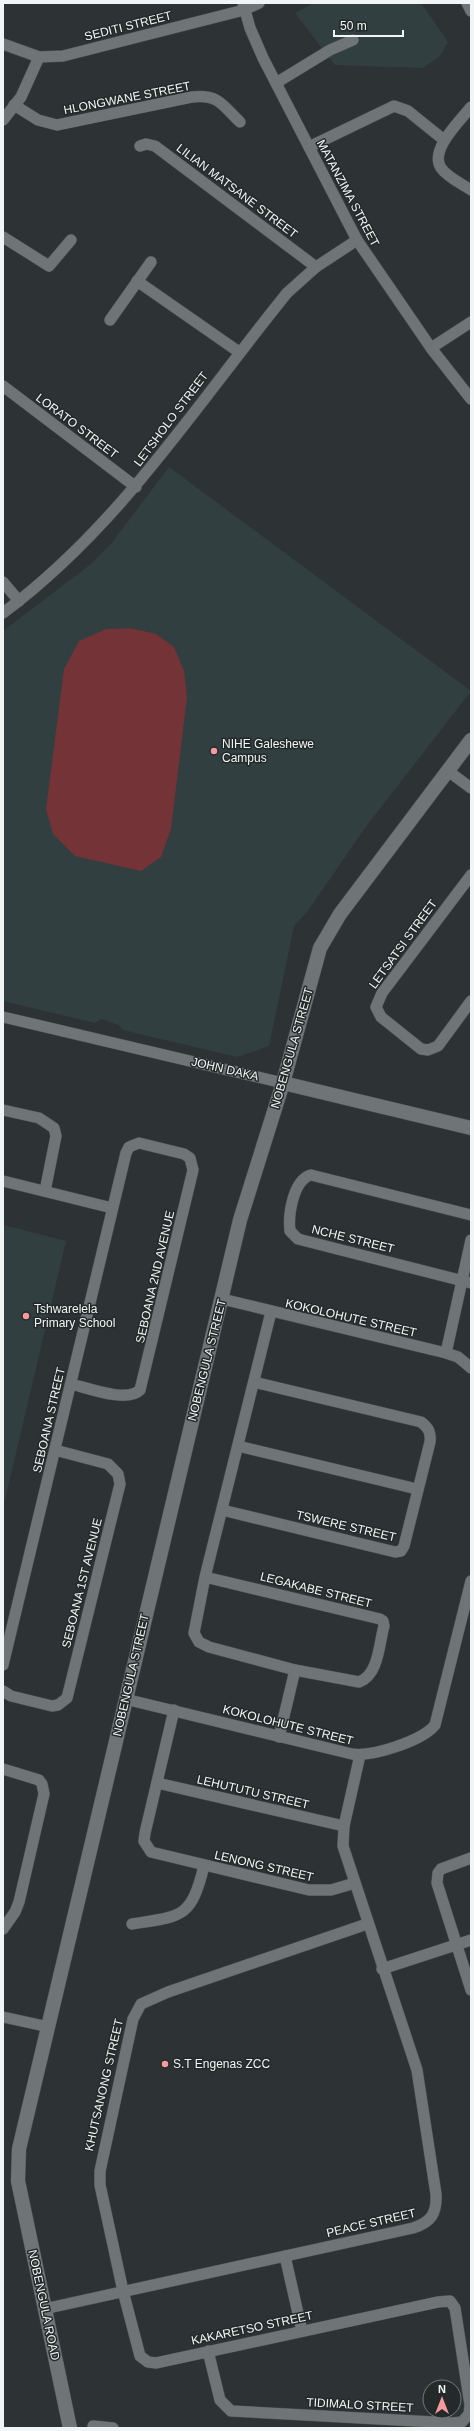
<svg xmlns="http://www.w3.org/2000/svg" width="474" height="2431" font-family="Helvetica,sans-serif">
<style>
.built{fill:#313f40}
.green{fill:#733337}
.lines{fill:none;stroke-linecap:round;stroke-linejoin:round}
.minor-casing{stroke:#4b4f50;stroke-width:12}
.tertiary-casing{stroke:#4b4f50;stroke-width:15}
.minor{stroke:#6f7576;stroke-width:11}
.tertiary{stroke:#6f7576;stroke-width:14}
.poi-dot{fill:#f59b9d;stroke:#24292a;stroke-width:1.5}
.labels{text-anchor:middle;dominant-baseline:central;stroke-width:3;stroke-linejoin:round;paint-order:stroke}
.street-label{font-size:12px;fill:#f1f5f5;stroke:#24292a}
.poi-label{font-size:12px;fill:#f1f5f5;stroke:#24292a;text-anchor:start}
</style>
<rect width="100%" height="100%" fill="#2d3334"/>
<g class="built">
<path d="M314 3H421L448 42 440 56 423 68 335 65 295 13Z"/>
<path d="M169 467 471 691 365 828 307 912 294 926 269 1046 237 1057 123 1030 119 1025 101 1019 95 1023 3 1001V631L91 564 111 544Z"/>
<path d="M3 1225 66 1241 3 1508Z"/>
</g>
<path class="green" d="M130 628 156 634 174 647 184 671 187 697 171 829 161 857 141 871 75 856 53 834 46 809 64 669 79 641 106 629Z"/>
<g class="lines">
<g class="minor-casing">
<g id="minor">
<path d="M243 3 250 28 263 58 357 240 431 348 471 399"/>
<path d="M467 3 471 11"/>
<path d="M3 44 39 57 63 56 244 10 259 3"/>
<path d="M276 83 330 50 353 40"/>
<path d="M14 105 38 120 57 125 192 97C219 94 222 105 240 122"/>
<path d="M471 107C460 121 429 150 441 168 447 177 462 184 471 190"/>
<path d="M3 120 21 97 39 57"/>
<path d="M140 146 146 144 155 146 316 267"/>
<path d="M309 147 394 106 408 111 444 140"/>
<path d="M3 237 49 266 71 240"/>
<path d="M137 281 239 352"/>
<path d="M110 320 151 262"/>
<path d="M431 348 471 322"/>
<path d="M3 386 136 487"/>
<path d="M3 582 19 601"/>
<path d="M3 613C120 526 196 405 287 293L316 267 357 240"/>
<path d="M448 771 471 788"/>
<path d="M471 875 382 993 376 1007 381 1017 421 1049 428 1050 438 1046 471 1001"/>
<path d="M3 1017 283 1083"/>
<path d="M3 1110 39 1118 54 1128 56 1136 45 1191"/>
<path d="M3 1181 112 1208"/>
<path d="M471 1215 311 1175C293 1180 288 1215 290 1231L298 1239 471 1283"/>
<path d="M222 1299 446 1353 458 1357 471 1368"/>
<path d="M446 1353 471 1240"/>
<path d="M238 1446 417 1489"/>
<path d="M222 1510 395 1552 401 1551 404 1546 430 1442C431 1433 429 1428 421 1422L254 1382"/>
<path d="M205 1577 380 1619 383 1621 384 1626C379 1643 379 1675 359 1682L295 1670 209 1647 199 1642 194 1633 205 1577 271 1312"/>
<path d="M3 1665 126 1153 129 1147 139 1143 184 1154 190 1158 193 1170 140 1390C127 1403 88 1388 71 1384"/>
<path d="M3 1691 11 1696 52 1706 58 1705 67 1698 120 1484 118 1474 108 1464 55 1450"/>
<path d="M125 1699 352 1754C372 1757 422 1741 435 1725L471 1581"/>
<path d="M174 1710 145 1833 144 1841 151 1852 309 1890H331L355 1883"/>
<path d="M279 1737 295 1670"/>
<path d="M3 1769 39 1780 42 1784 44 1794 19 1902 15 1912 3 1929"/>
<path d="M157 1783 344 1826"/>
<path d="M471 1858 441 1869 438 1873 437 1883 471 1990"/>
<path d="M132 1924C183 1916 191 1918 204 1866"/>
<path d="M382 1969 471 1940"/>
<path d="M3 2017 49 2027"/>
<path d="M285 2256 302 2331"/>
<path d="M44 2309 413 2228C431 2222 437 2214 436 2194L417 2070 343 1846 344 1826 360 1755"/>
<path d="M208 2351 220 2400 231 2411 452 2423 462 2422 469 2414 470 2405 455 2308 450 2301 438 2302 156 2363 148 2362 140 2356 123 2291 100 2185V2171L133 2019 141 2004 168 1992 367 1924"/>
<path d="M93 2426 113 2428"/>
</g>
</g>
<g class="tertiary-casing">
<g id="tertiary">
<path d="M283 1083 471 1128"/>
<path d="M70 2428 18 2181 19 2149 240 1220 283 1083 320 948 340 914 471 740"/>
</g>
</g>
<use href="#minor" class="minor"/>
<use href="#tertiary" class="tertiary"/>
</g>
<g class="poi-dot">
<circle cx="214" cy="751" r="4"/>
<circle cx="26" cy="1316" r="4"/>
<circle cx="165" cy="2064" r="4"/>
</g>
<g class="labels">
<g class="street-label">
<text transform="translate(128 26) rotate(-14)">SEDITI STREET</text>
<text transform="translate(127 98) rotate(-11)">HLONGWANE STREET</text>
<text transform="translate(237 191) rotate(37)">LILIAN MATSANE STREET</text>
<text transform="translate(348 193) rotate(62)">MATANZIMA STREET</text>
<text transform="translate(171 419) rotate(-53)">LETSHOLO STREET</text>
<text transform="translate(77 426) rotate(37)">LORATO STREET</text>
<text transform="translate(403 944) rotate(-54)">LETSATSI STREET</text>
<text transform="translate(292 1048) rotate(-74)">NOBENGULA STREET</text>
<text transform="translate(225 1069) rotate(13)">JOHN DAKA</text>
<text transform="translate(353 1239) rotate(14)">NCHE STREET</text>
<text transform="translate(155 1277) rotate(-77)">SEBOANA 2ND AVENUE</text>
<text transform="translate(351 1318) rotate(13)">KOKOLOHUTE STREET</text>
<text transform="translate(207 1360) rotate(-76)">NOBENGULA STREET</text>
<text transform="translate(49 1420) rotate(-77)">SEBOANA STREET</text>
<text transform="translate(346 1526) rotate(13)">TSWERE STREET</text>
<text transform="translate(82 1583) rotate(-76)">SEBOANA 1ST AVENUE</text>
<text transform="translate(316 1590) rotate(14)">LEGAKABE STREET</text>
<text transform="translate(131 1675) rotate(-77)">NOBENGULA STREET</text>
<text transform="translate(288 1725) rotate(14)">KOKOLOHUTE STREET</text>
<text transform="translate(253 1792) rotate(13)">LEHUTUTU STREET</text>
<text transform="translate(264 1866) rotate(13)">LENONG STREET</text>
<text transform="translate(104 2085) rotate(-77)">KHUTSANONG STREET</text>
<text transform="translate(371 2223) rotate(-13)">PEACE STREET</text>
<text transform="translate(44 2305) rotate(78)">NOBENGULA ROAD</text>
<text transform="translate(252 2328) rotate(-12)">KAKARETSO STREET</text>
<text transform="translate(360 2405) rotate(3)">TIDIMALO STREET</text>
</g>
<g class="poi-label">
<text x="222" y="744">NIHE Galeshewe<tspan x="222" dy="14">Campus</tspan></text>
<text x="34" y="1309">Tshwarelela<tspan x="34" dy="14">Primary School</tspan></text>
<text x="173" y="2064">S.T Engenas ZCC</text>
</g>
</g>
<rect width="474" height="2431" fill="none" stroke="#f1f5f5" stroke-width="8"/>
<g transform="translate(442 2399)"><circle r="19" fill="#24292a" stroke="#767b7b"/>
<path d="M0-3L7 15L0 10L-7 15Z" fill="#f59b9d"/>
<text y="-6" font-size="11" font-weight="bold" text-anchor="middle" fill="#f1f5f5">N</text>
</g>
<path d="M334 30v6h69v-6" fill="none" stroke="#f1f5f5" stroke-width="2"/>
<text x="340" y="30" font-size="12" fill="#f1f5f5" stroke="#24292a" stroke-width="3" paint-order="stroke">50 m</text>
</svg>
